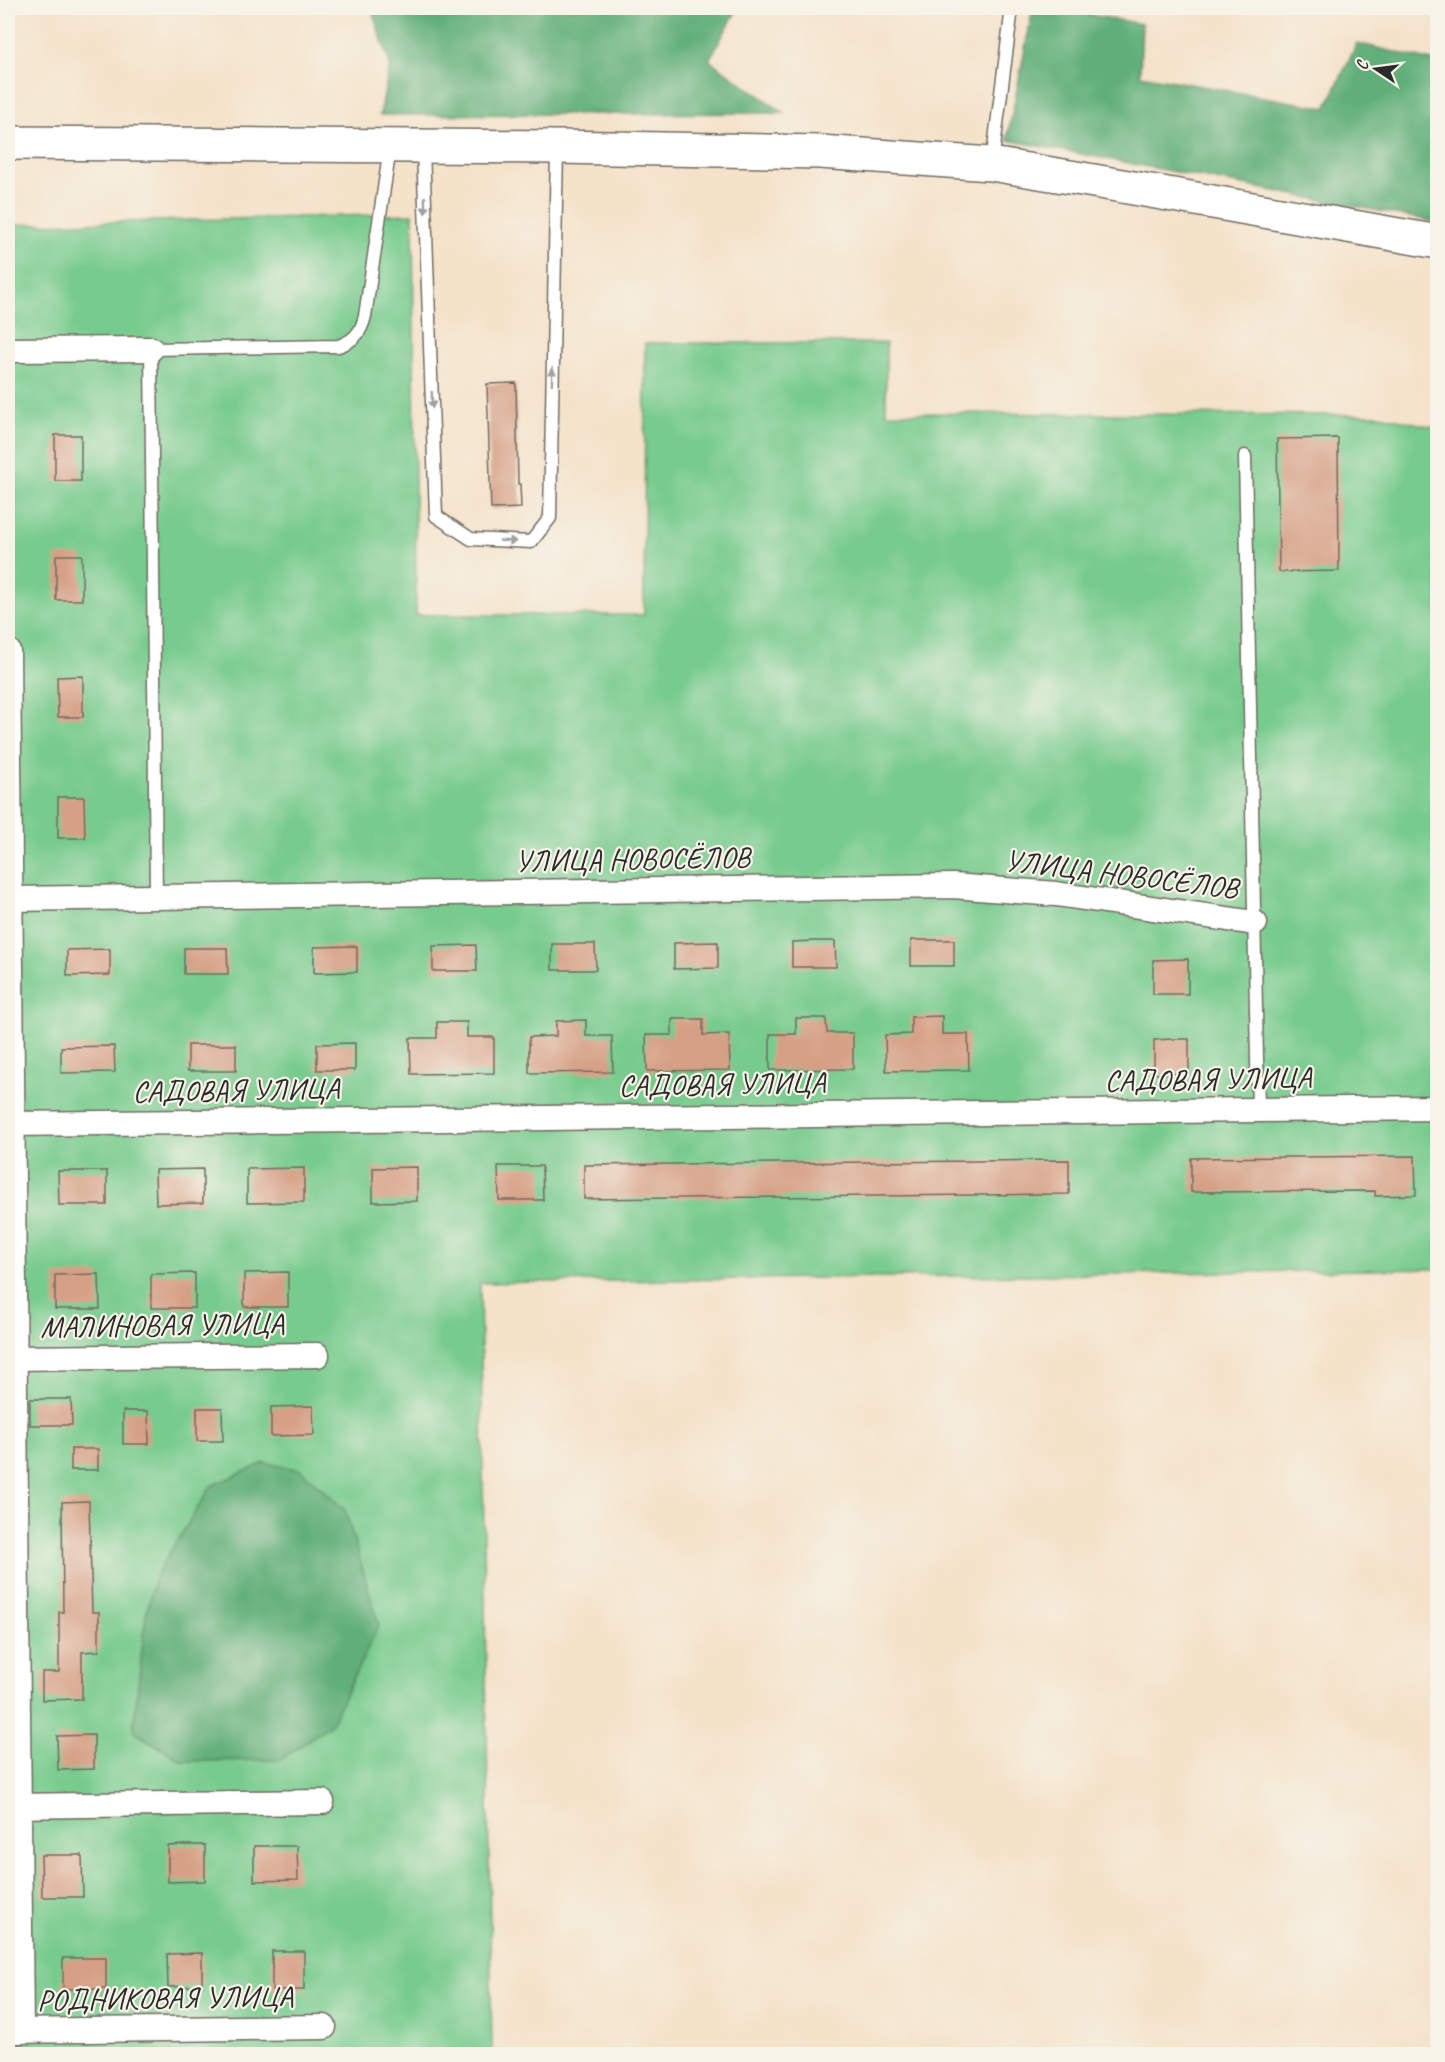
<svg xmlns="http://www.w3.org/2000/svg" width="1445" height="2062" font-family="Caveat,sans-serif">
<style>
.green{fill:#77cb8d;stroke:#517b5c;stroke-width:1.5}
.forest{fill:#61af78;stroke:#466d52;stroke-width:1.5}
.building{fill:#d6a086}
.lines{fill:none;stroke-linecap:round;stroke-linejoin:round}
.service-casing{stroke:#716b62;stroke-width:15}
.minor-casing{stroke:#716b62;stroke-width:27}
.secondary-casing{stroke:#716b62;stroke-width:36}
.service{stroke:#fff;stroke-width:12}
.minor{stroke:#fff;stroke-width:24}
.secondary{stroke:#fff;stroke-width:33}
.oneway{fill:#a0a0a0}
.labels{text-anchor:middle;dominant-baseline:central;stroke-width:4.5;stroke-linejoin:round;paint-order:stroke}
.street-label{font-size:30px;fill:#2b2b2b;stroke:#f7f3e8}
</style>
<rect width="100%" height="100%" fill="#f7f3e8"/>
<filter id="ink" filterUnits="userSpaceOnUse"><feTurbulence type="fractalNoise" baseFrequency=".0167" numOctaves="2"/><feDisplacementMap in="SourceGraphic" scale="12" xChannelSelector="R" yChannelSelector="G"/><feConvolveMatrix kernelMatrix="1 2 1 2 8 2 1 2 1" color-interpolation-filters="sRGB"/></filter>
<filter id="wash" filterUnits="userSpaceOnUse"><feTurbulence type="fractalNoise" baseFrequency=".008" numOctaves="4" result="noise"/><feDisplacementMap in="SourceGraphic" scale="24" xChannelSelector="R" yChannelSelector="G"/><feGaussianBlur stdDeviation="1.35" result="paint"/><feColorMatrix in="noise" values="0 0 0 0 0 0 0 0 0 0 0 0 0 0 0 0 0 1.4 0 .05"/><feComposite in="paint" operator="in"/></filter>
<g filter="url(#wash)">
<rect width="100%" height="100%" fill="#f4e2c9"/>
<path class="green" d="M413 214 416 615H644L645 343H886V413L1380 415 1437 428V1269L480 1283 492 2054H8V225Z"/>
<g class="forest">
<path d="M371 8H738L709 60 784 113 380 115 390 64Z"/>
<path d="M1033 8H1053L1142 24 1140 75 1326 108 1357 43 1437 62V222L1007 140Z"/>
<path d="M264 1463 301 1470 345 1510 379 1625 331 1724 280 1760 182 1761 133 1731 146 1615 155 1577 211 1486Z"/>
</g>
<g id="blocks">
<g class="building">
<path d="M516 383 518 484H520L521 508 491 509 487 384Z"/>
<rect x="55" y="435" width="26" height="46"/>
<path d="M1338 438 1339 571 1279 572 1277 439Z"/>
<rect x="56" y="555" width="26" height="45"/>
<path d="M83 676V717H58L57 677Z"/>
<path d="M58 797H84L85 838H58Z"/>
<rect x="911" y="940" width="43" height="26"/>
<path d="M814 941H835L836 967H792V942Z"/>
<path d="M718 942V968L674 969V943Z"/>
<path d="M552 944H595L596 970H552Z"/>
<path d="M476 945 477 971H433V946Z"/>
<path d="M357 946V972L314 973V947Z"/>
<path d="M184 948H227L228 974H184Z"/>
<path d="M110 949V975L67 976V950Z"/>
<path d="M1188 959V994H1153V960Z"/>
<path d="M942 1016V1034H968L969 1070 886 1071 885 1035 911 1034V1017Z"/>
<path d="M796 1018H826L827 1033H853V1069L770 1070V1034H796Z"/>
<path d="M672 1019H703V1035L729 1034 730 1070 647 1071 646 1035H672Z"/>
<path d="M586 1020V1036H612L613 1072 529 1073V1037L556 1036V1021Z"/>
<path d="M437 1022H467V1037H494V1073L411 1074 410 1038H437Z"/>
<path d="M1172 1039H1189V1073L1154 1074V1040Z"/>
<path d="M355 1043V1070H317V1044Z"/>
<rect x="188" y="1045" width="48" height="26"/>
<path d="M114 1046 115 1072 61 1073V1047Z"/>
<path d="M1415 1156 1416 1195 1375 1196V1191L1191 1192V1158Z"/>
<path d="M1069 1160V1194L584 1199V1165Z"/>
<path d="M498 1166H542L543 1200H499Z"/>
<path d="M417 1167V1201L373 1202V1168Z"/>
<path d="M304 1168V1202L247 1203V1169Z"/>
<path d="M203 1169V1203L156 1204 155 1170Z"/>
<path d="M58 1171H107V1205H59Z"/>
<path d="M288 1272V1307H244V1273Z"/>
<path d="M195 1273V1308H151V1274Z"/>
<path d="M99 1274 100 1309H55V1275Z"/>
<path d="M30 1399H71L72 1425H30Z"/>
<path d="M313 1406 314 1435 271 1436V1407Z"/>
<path d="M197 1408H222L223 1441H197Z"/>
<path d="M123 1411H148L149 1444H123Z"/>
<rect x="71" y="1449" width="27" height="21"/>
<path d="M89 1501 92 1612H99V1651L82 1652V1699L42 1700V1672H59V1612H63L62 1502Z"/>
<path d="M94 1735V1769L58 1770 57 1736Z"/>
<path d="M186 1845H205V1881L168 1882V1846Z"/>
<path d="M254 1846H297L298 1880 254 1881Z"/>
<path d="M41 1855H82L83 1897H42Z"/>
<rect x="272" y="1951" width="32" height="39"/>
<path d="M202 1953V1986L168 1987 167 1954Z"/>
<rect x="63" y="1958" width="43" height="31"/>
</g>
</g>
</g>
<g filter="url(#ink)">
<use href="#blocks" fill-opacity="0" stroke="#716b62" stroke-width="1.5"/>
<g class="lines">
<g class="service-casing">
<g id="service">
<path d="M423 148 436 516 471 539 531 542 550 518 557 148"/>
<path d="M992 163 1012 8"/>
<path d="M1245 456 1258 1110"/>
<path d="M156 897 151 349 338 346C354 341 361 333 365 316L390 148"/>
</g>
</g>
<g class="minor-casing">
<g id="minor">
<path d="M8 350 151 349"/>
<path d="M8 651 21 2031"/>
<path d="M8 899 953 886 1056 894 1255 923"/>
<path d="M8 1124 1438 1108"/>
<path d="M8 1358 317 1355"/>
<path d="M8 1806 322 1802"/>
<path d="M8 2031 324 2027"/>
</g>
</g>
<g class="secondary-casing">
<path id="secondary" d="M8 143 557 147 820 152 991 164 1094 181 1438 242"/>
</g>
<use href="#service" class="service"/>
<use href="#minor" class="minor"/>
<use href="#secondary" class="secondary"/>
</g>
<defs><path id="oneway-solid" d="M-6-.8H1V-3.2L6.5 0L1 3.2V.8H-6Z" transform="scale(1.5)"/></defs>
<g class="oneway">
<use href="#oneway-solid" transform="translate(425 205) rotate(88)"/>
<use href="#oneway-solid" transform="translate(552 376) rotate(-89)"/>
<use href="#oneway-solid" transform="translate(432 400) rotate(88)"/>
<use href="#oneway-solid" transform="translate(508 541) rotate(3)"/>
</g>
</g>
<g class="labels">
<g class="street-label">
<text transform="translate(632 859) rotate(-1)">УЛИЦА НОВОСЁЛОВ</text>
<text transform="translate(1121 874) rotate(7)">УЛИЦА НОВОСЁЛОВ</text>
<text transform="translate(1208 1079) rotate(-1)">САДОВАЯ УЛИЦА</text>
<text transform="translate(722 1084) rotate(-1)">САДОВАЯ УЛИЦА</text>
<text transform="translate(236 1090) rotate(-1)">САДОВАЯ УЛИЦА</text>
<text transform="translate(162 1325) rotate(-1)">МАЛИНОВАЯ УЛИЦА</text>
<text transform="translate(165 1998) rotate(-1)">РОДНИКОВАЯ УЛИЦА</text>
</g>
</g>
<rect width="1445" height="2062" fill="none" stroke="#f7f3e8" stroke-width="30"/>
<g transform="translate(1376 69) rotate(283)" stroke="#f7f3e8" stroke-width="4.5" paint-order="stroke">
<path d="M0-4.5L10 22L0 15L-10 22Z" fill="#2b2b2b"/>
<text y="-9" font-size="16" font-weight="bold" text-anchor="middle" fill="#2b2b2b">С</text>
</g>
</svg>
